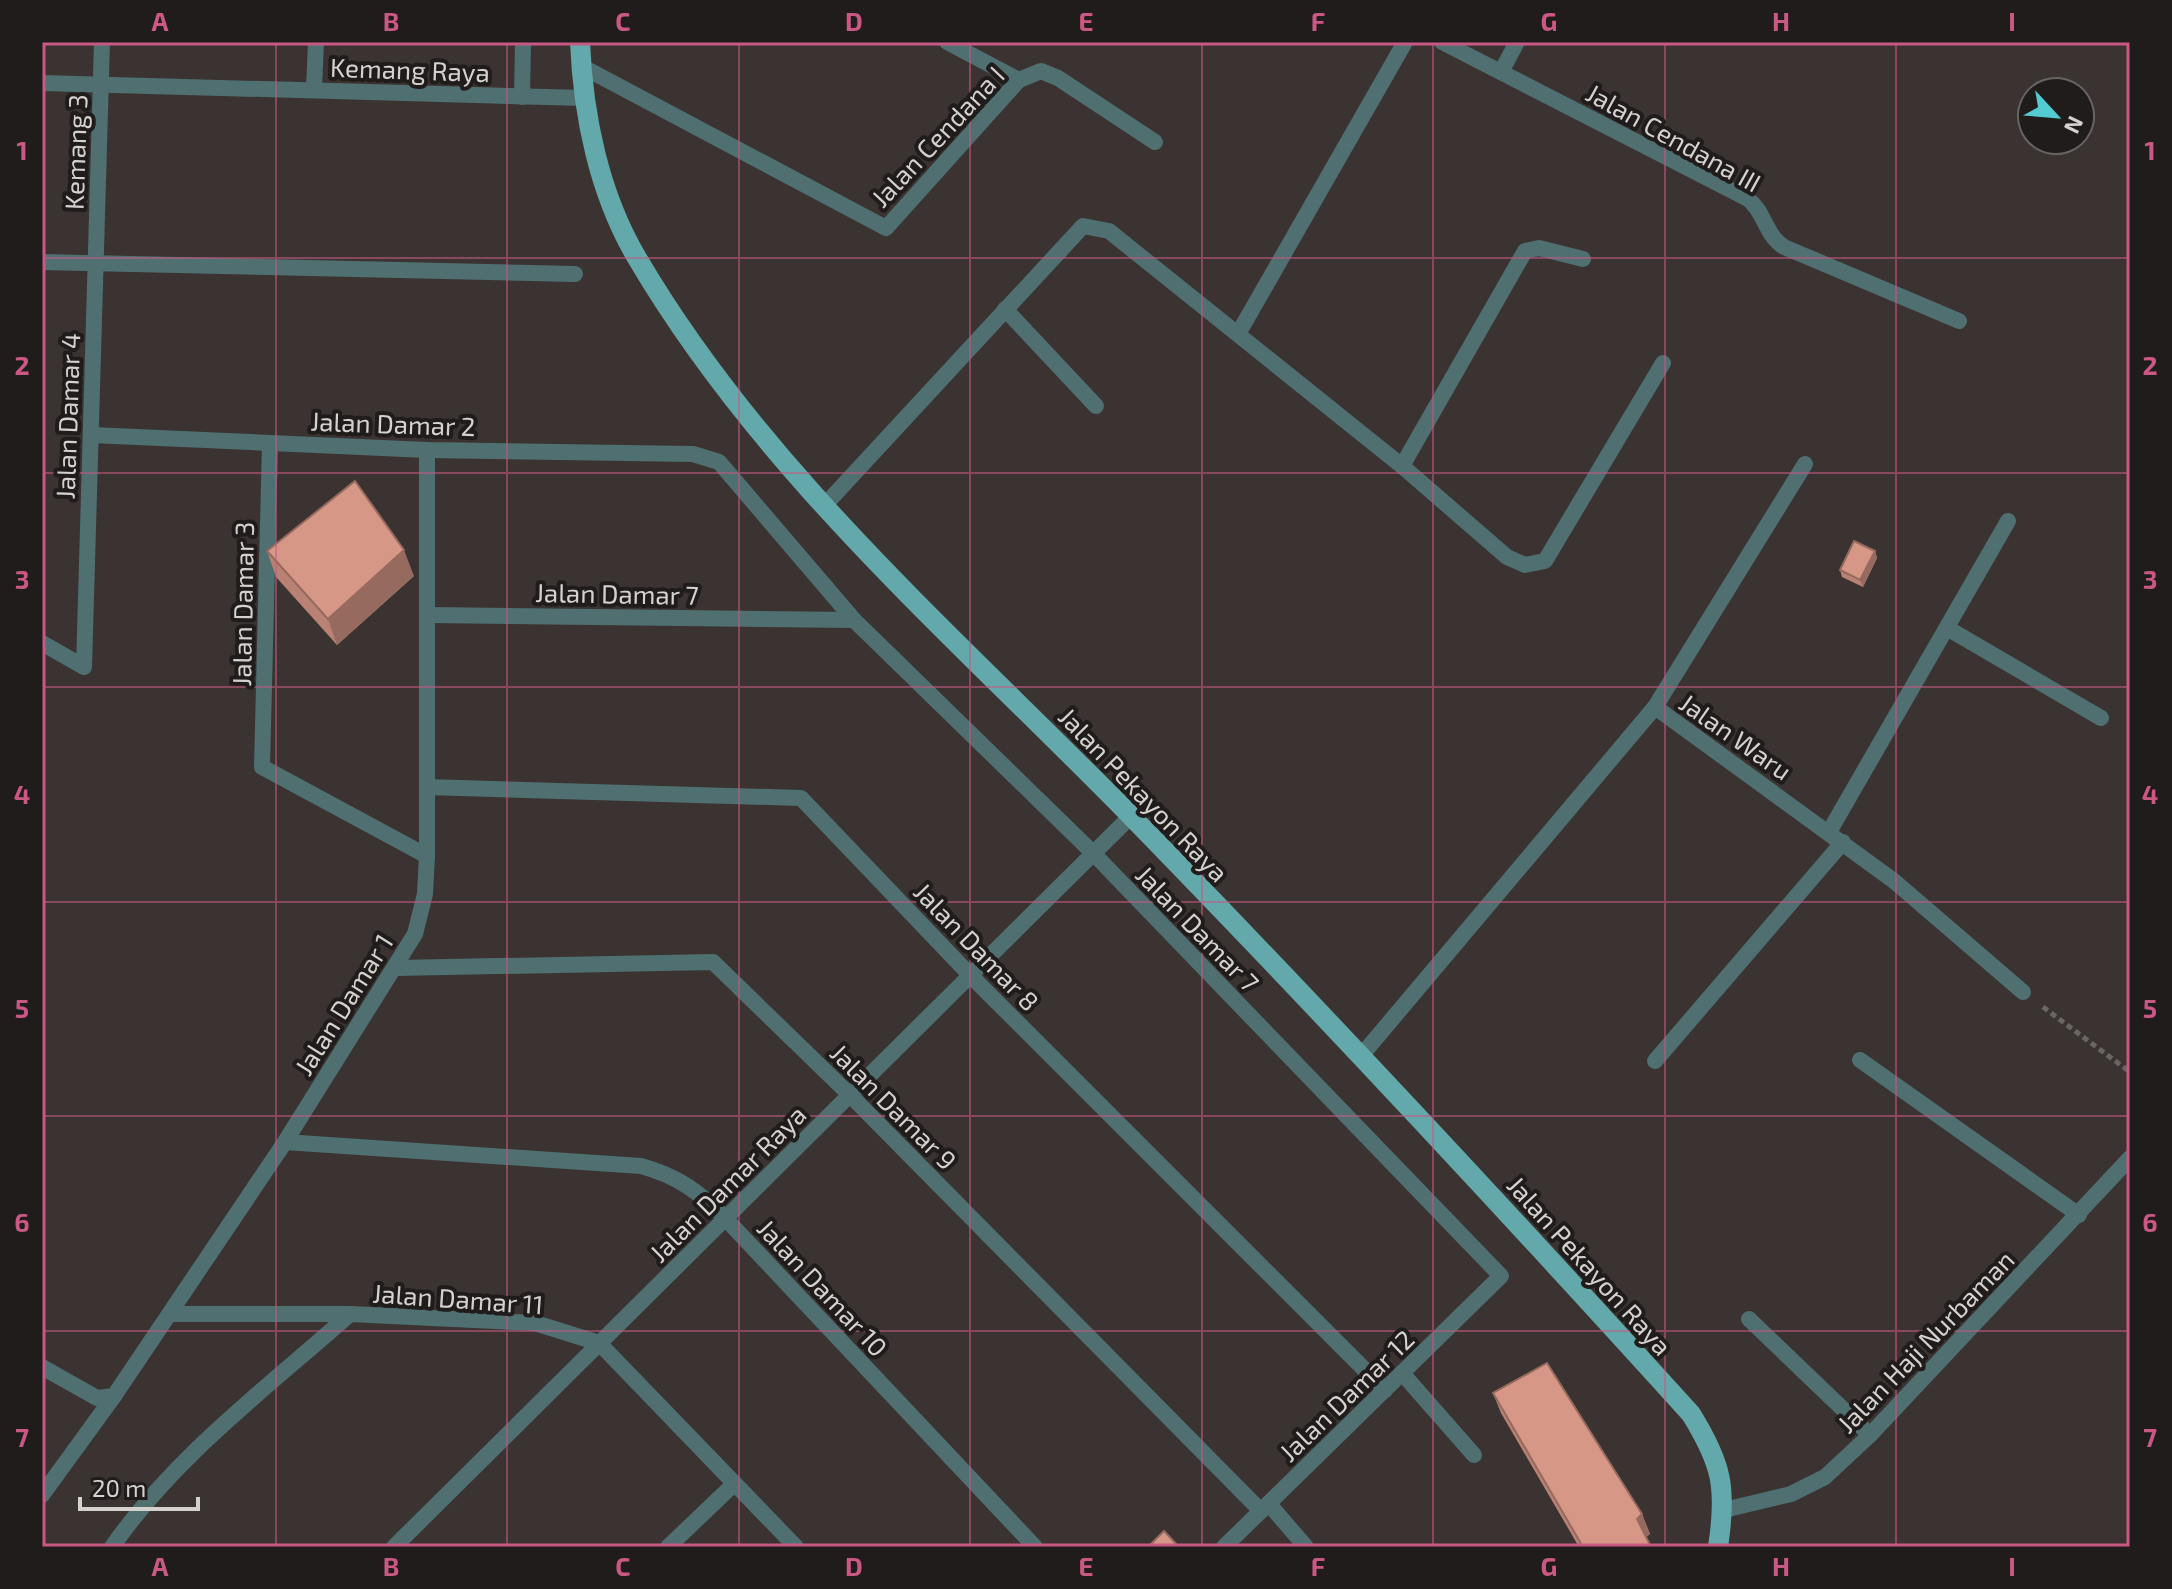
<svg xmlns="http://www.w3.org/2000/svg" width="2172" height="1589" font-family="'Exo 2',sans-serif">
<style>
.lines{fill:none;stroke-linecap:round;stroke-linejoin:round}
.path{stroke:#6a6462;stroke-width:5;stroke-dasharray:6 4;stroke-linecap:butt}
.service{stroke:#4f6f70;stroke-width:16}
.minor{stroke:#4f6f70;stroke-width:16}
.primary{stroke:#63a8aa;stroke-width:20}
.wall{fill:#b98274}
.shaded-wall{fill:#966a5e}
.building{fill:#d79787;stroke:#966a5e;stroke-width:2}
.grid{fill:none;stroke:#c95984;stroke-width:2;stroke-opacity:0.55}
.labels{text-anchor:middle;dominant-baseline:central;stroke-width:8;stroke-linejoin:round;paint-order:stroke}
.street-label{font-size:26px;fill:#d5d1cf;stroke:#1f1c1b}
.neatline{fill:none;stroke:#c95984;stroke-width:3}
.grid-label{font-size:26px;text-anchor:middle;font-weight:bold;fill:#c95984}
</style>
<rect width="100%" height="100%" fill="#3a3331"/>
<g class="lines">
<path class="path" d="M2043 1007 2130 1072"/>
<g class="service">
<path d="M1655 1061 1843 842"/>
<path d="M1402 1373 1474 1455"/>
<path d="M1269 1504 1306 1547"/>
</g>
<g class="minor">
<path d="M947 42 1019 80"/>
<path d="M1442 42 1748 199C1765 212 1765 235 1784 247L1959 321"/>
<path d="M581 66 886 228 1019 80 1041 71 1058 78 1155 142"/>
<path d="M1501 72 1517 42"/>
<path d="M42 83 584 98"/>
<path d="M314 88 316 42"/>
<path d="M522 97 523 42"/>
<path d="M42 262 575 274"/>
<path d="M1005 309 1096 406"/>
<path d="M1238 334 1405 42"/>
<path d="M91 435 427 450 693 454 719 462 854 620 1093 853 1501 1276 1224 1547"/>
<path d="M270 443 262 767 427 856"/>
<path d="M1402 466 1525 251 1539 248 1583 259"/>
<path d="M824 506 1083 226 1109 231 1402 466 1507 557 1525 565 1545 561 1663 363"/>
<path d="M429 615 854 620"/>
<path d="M1947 628 2101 718"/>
<path d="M42 643 84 667 102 42"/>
<path d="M1655 707 1805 464"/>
<path d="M427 787 801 798 970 975 1385 1390"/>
<path d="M1829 832 2008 521"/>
<path d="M396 968 713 962 850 1095 1261 1511"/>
<path d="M1361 1056 1655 707 1894 881 2023 992"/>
<path d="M1860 1060 2079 1215"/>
<path d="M285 1142 641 1166C678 1176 699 1192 725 1218L1035 1547"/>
<path d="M171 1314H350L535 1323 599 1343 796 1547"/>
<path d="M1749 1319 1870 1435"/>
<path d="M42 1367 97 1398 114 1396 285 1142 415 934 425 894 427 856V450"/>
<path d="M42 1495 114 1396"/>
<path d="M1724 1510 1791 1494 1825 1477 1870 1435 2130 1158"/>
<path d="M112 1547C175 1456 268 1387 350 1314"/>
<path d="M394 1547 1131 816"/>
<path d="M668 1547 734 1484"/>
</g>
<path class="primary" d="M580 42C583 115 599 194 637 258 763 473 958 639 1131 816 1321 1011 1507 1211 1691 1414 1722 1464 1727 1488 1718 1547"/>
</g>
<g class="wall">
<path d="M267 551 414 576 337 645 276 577Z"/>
<path d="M1875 551 1877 558 1863 587 1842 577 1840 570Z"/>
<path d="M1493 1393 1642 1514 1650 1534 1646 1537 1651 1547H1579L1501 1413Z"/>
</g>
<g class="shaded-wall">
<path d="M404 550 414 576 337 645 328 619Z"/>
<path d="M1875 551 1877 558 1863 587 1860 580Z"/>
<path d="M1642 1514 1650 1534 1644 1539 1637 1519Z"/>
</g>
<g class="building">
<path d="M355 481 404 550 328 619 267 551Z"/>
<path d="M1854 541 1875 551 1860 580 1840 570Z"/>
<path d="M1547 1363 1642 1514 1637 1519 1651 1547H1583L1493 1393Z"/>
<path d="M1164 1531 1179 1547H1148Z"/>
</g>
<path class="grid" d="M276 42V1547M507 42V1547M739 42V1547M970 42V1547M1202 42V1547M1433 42V1547M1665 42V1547M1896 42V1547M42 258H2130M42 473H2130M42 687H2130M42 902H2130M42 1116H2130M42 1331H2130"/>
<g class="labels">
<g class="street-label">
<text transform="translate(410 69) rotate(2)">Kemang Raya</text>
<text transform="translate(937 136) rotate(-47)">Jalan Cendana I</text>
<text transform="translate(1674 137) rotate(29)">Jalan Cendana III</text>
<text transform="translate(75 152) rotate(-88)">Kemang 3</text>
<text transform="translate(67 416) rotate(-88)">Jalan Damar 4</text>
<text transform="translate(393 423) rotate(2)">Jalan Damar 2</text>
<text transform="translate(617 593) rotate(1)">Jalan Damar 7</text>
<text transform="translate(242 604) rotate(-89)">Jalan Damar 3</text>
<text transform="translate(1736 736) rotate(35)">Jalan Waru</text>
<text transform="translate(1144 794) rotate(46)">Jalan Pekayon Raya</text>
<text transform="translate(1198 928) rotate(46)">Jalan Damar 7</text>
<text transform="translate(977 946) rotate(46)">Jalan Damar 8</text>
<text transform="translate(343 1004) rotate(-58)">Jalan Damar 1</text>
<text transform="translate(894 1106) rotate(45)">Jalan Damar 9</text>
<text transform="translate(727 1183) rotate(-45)">Jalan Damar Raya</text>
<text transform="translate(1590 1265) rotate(48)">Jalan Pekayon Raya</text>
<text transform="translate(823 1287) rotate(47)">Jalan Damar 10</text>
<text transform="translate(458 1298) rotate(4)">Jalan Damar 11</text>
<text transform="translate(1925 1341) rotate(-46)">Jalan Haji Nurbaman</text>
<text transform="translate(1346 1395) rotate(-44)">Jalan Damar 12</text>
</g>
</g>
<rect width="2172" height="1589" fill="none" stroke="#1f1c1b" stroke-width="88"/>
<g transform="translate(2056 116) rotate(116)"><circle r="38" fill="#1f1c1b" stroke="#686463" stroke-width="2"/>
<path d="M0-6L14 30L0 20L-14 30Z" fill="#52ccd0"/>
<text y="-12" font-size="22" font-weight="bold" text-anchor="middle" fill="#d5d1cf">N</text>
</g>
<path d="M80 1497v12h118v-12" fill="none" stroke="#d5d1cf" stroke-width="4"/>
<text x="92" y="1497" font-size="24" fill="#d5d1cf" stroke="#1f1c1b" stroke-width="6" paint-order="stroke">20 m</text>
<rect x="44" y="44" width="2084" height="1501" class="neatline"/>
<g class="grid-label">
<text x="160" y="31">A</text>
<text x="391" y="31">B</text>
<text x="623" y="31">C</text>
<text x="854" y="31">D</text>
<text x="1086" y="31">E</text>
<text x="1318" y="31">F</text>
<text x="1549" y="31">G</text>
<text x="1781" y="31">H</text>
<text x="2012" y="31">I</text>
<text x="22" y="160">1</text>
<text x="2150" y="160">1</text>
<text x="22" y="375">2</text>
<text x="2150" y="375">2</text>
<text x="22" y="589">3</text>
<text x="2150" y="589">3</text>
<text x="22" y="804">4</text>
<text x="2150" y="804">4</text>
<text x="22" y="1018">5</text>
<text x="2150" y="1018">5</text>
<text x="22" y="1232">6</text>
<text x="2150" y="1232">6</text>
<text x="22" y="1447">7</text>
<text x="2150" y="1447">7</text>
<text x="160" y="1576">A</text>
<text x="391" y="1576">B</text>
<text x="623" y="1576">C</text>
<text x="854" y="1576">D</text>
<text x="1086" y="1576">E</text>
<text x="1318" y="1576">F</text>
<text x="1549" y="1576">G</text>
<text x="1781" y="1576">H</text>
<text x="2012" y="1576">I</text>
</g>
</svg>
